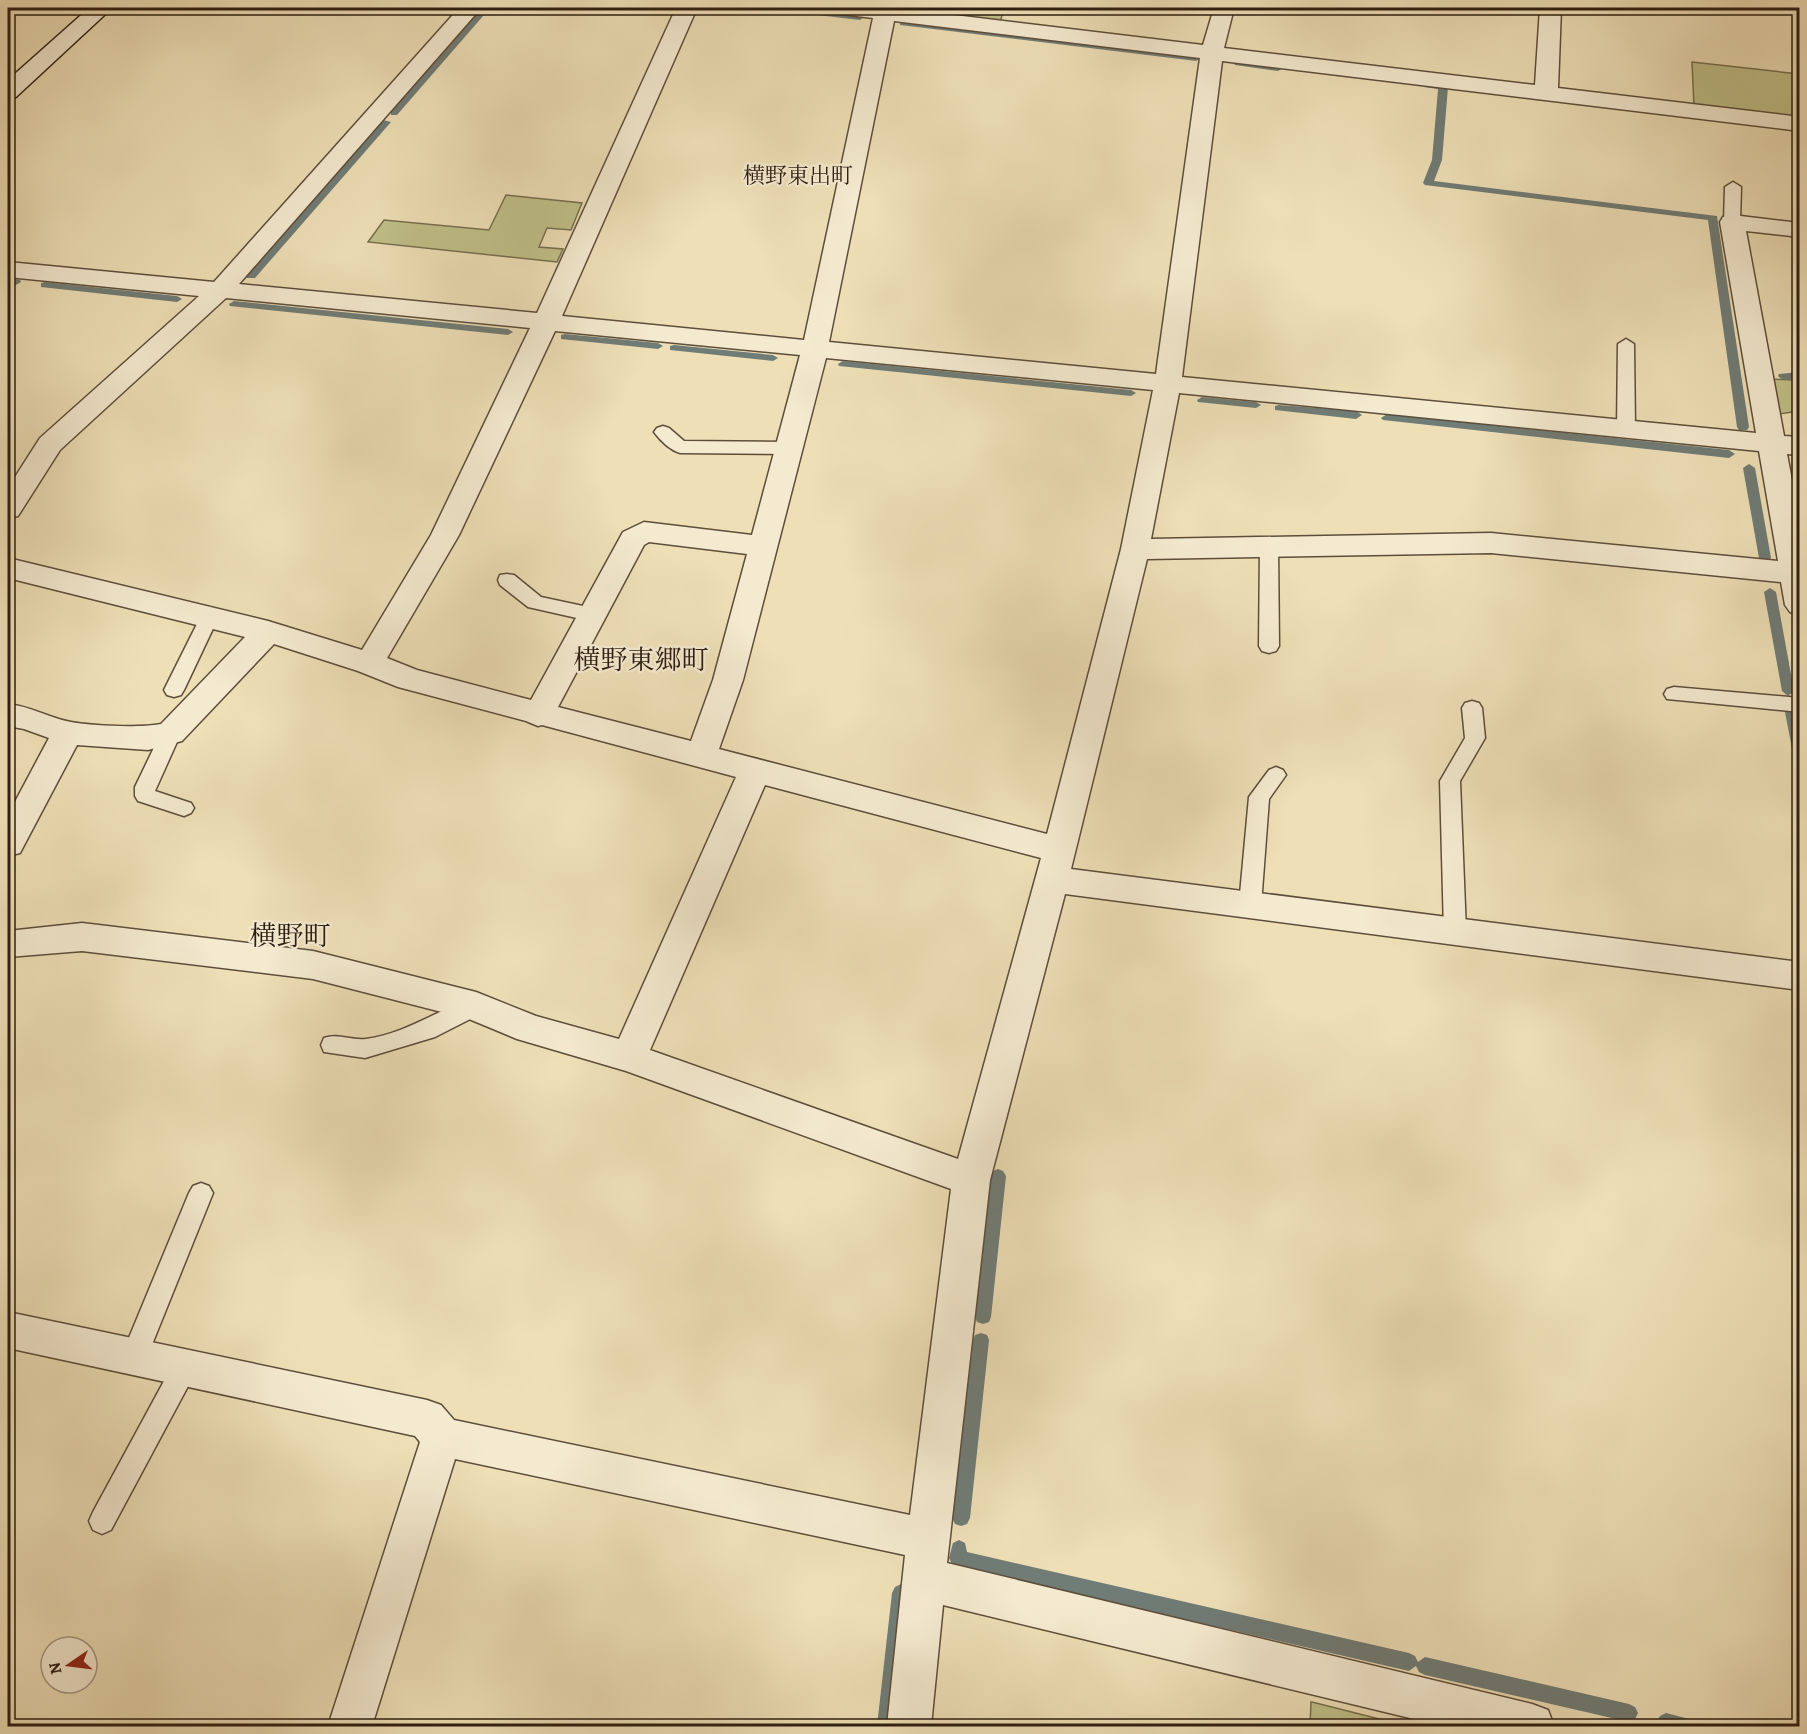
<svg xmlns="http://www.w3.org/2000/svg" width="1807" height="1734" font-family="Alegreya,'Noto Serif JP',serif">
<style>
.green{fill:#c0c089;stroke:#766f4e;stroke-width:1.5}
.lines{fill:none;stroke-linecap:round;stroke-linejoin:round}
.stream{fill:#707c76;fill-rule:evenodd}
.lane-casing{stroke:#5d4e3b;stroke-width:3}
.street-casing{stroke:#5d4e3b;stroke-width:3}
.secondary-casing{stroke:#2d1e12;stroke-width:3}
.lane{fill:#f4ead0;fill-rule:evenodd}
.street{fill:#f4ead0;fill-rule:evenodd}
.secondary{fill:#f4ead0;fill-rule:evenodd}
.labels{text-anchor:middle;dominant-baseline:central;stroke-width:4.5;stroke-linejoin:round;paint-order:stroke}
.far-quarter-label{font-size:22px;fill:#2d1e12;stroke:#f4ead0}
.quarter-label{font-size:27px;fill:#2d1e12;stroke:#f4ead0}
</style>
<rect width="100%" height="100%" fill="#eedfb7"/>
<filter id="stains"><feTurbulence type="fractalNoise" baseFrequency=".00333" numOctaves="4"/><feColorMatrix values="0 0 0 0 .2 0 0 0 0 .09 0 0 0 0 .02 0 0 0 .5 -.17"/></filter>
<radialGradient id="worn" r=".72"><stop offset=".6" stop-color="#630" stop-opacity="0"/><stop offset="1" stop-color="#630" stop-opacity=".3"/></radialGradient>
<g class="green">
<path d="M965 8H1004L1000 23 960 19Z"/>
<path d="M1692 62 1799 74V120L1694 107Z"/>
<path d="M506 195 582 203 571 230 547 228 539 247 563 249 557 262 368 242 384 220 489 230Z"/>
<path d="M1799 376V411L1779 414 1772 379 1793 380Z"/>
<path d="M1311 1702H1312L1407 1726H1310Z"/>
</g>
<g class="lines">
<g class="stream">
<path d="M482 8H490L397 115H391V111Z"/>
<path d="M779 8H801L860 14 864 17 860 20 783 11Z"/>
<path d="M903 20 1196 55 1201 58 1196 61 900 25V21Z"/>
<path d="M1238 60 1278 65 1283 68 1278 71 1235 65 1233 63Z"/>
<path d="M1427 82 1448 87 1442 160 1434 181 1717 216 1749 427 1747 430H1739L1737 427 1708 220 1425 185 1423 183 1432 160 1438 89 1424 87V83Z"/>
<path d="M383 120 391 122 255 278H247V274Z"/>
<path d="M8 278 20 280 21 282 16 285 8 284Z"/>
<path d="M45 282 177 296 182 299 177 302 41 287V283Z"/>
<path d="M234 301 508 329 513 332 508 335 230 306 229 304Z"/>
<path d="M565 334 658 343 663 346 658 349 561 339V335Z"/>
<path d="M674 345 773 355 778 358 773 361 670 350V346Z"/>
<path d="M843 361 1131 390 1136 393 1131 396 839 366 838 364Z"/>
<path d="M1800 370V377C1793 380 1783 382 1778 376L1779 374 1790 373Z"/>
<path d="M1202 397 1256 402 1261 405 1256 408 1198 402 1197 400Z"/>
<path d="M1279 405 1356 411 1362 415 1356 419 1275 410V406Z"/>
<path d="M1387 414 1729 450 1735 454 1729 458 1383 420 1381 418Z"/>
<path d="M1749 464 1755 468 1771 558 1765 562 1759 558 1743 468Z"/>
<path d="M1770 588 1776 592 1794 691 1788 696 1782 691 1764 592Z"/>
<path d="M1791 707 1797 712 1800 723V764L1794 759 1785 712Z"/>
<path d="M998 1169 1003 1171 1006 1176 991 1317 989 1322 983 1324 977 1322 975 1317 990 1176 993 1171Z"/>
<path d="M981 1333 987 1335 989 1340 970 1518 967 1524 961 1526 955 1524 952 1518 973 1340 975 1335Z"/>
<path d="M959 1540 965 1543 967 1552 1409 1653 1415 1656 1418 1662 1425 1657 1629 1704 1635 1707 1638 1713 1635 1719 1629 1722 1425 1675 1419 1672 1416 1666 1409 1671 958 1567 952 1564 949 1558 953 1543Z"/>
<path d="M901 1584 907 1587 910 1593 895 1726H877L892 1593 895 1587Z"/>
<path d="M1666 1713 1693 1720 1696 1726H1659L1657 1722 1660 1716Z"/>
</g>
<g class="lane-casing">
<g id="lane">
<path d="M1733 182 1741 187 1740 222 1732 227 1724 222 1725 187Z"/>
<path d="M1626 339 1634 344 1635 429 1632 433H1620L1617 429 1618 344Z"/>
<path d="M663 426 669 428 684 441 789 442 795 444 798 448 795 452 789 454 680 453C670 450 660 440 654 432L657 428Z"/>
<path d="M1269 540 1275 542 1278 546 1279 646 1276 651 1269 653 1262 651 1259 646 1260 546 1263 542Z"/>
<path d="M507 574 514 575 541 597 597 609 599 614 597 619 590 621 528 607 500 585 498 580 500 575Z"/>
<path d="M209 611 216 613 218 618 184 690 181 695 174 697 167 695 164 690 200 618 202 613Z"/>
<path d="M1674 687 1800 698V712L1667 699 1664 694 1667 689Z"/>
<path d="M1472 701 1479 703 1482 708 1485 738 1460 781 1466 932 1463 938 1455 941 1447 938 1444 932 1440 781 1465 738 1462 708 1465 703Z"/>
<path d="M171 726 178 728 181 733 155 791 191 803 194 808 191 813 184 816 138 801 135 796V787L161 733 164 728Z"/>
<path d="M1276 767 1283 770 1286 775 1269 799 1261 905 1258 911 1250 913 1242 911 1239 905 1249 797 1269 770Z"/>
<path d="M476 997 484 1000 487 1006 484 1012 435 1037 365 1058 324 1052 321 1045 324 1038C338 1033 352 1041 366 1039 405 1034 439 1009 476 997Z"/>
<path d="M201 1183 209 1186 213 1193 147 1357 143 1365 134 1369 125 1365 121 1357 189 1193 193 1186Z"/>
<path d="M185 1355 194 1359 198 1367 194 1375 111 1530 102 1534 93 1530 89 1521 93 1512 176 1359Z"/>
</g>
</g>
<g class="street-casing">
<path id="street" d="M459 8H481L239 284 537 313 676 8H697L562 316 804 340 873 18 832 13 830 8H896L1203 45 1214 8H1234L1224 48 1535 85 1540 8H1561L1558 88 1800 117V131L1222 61 1182 377 1756 433 1720 222 1723 217 1732 215 1800 223V237L1746 231 1784 436 1800 437V455L1787 454 1800 522V615L1790 612 1785 605 1781 582 1491 553 1147 559 1071 869 1800 962V990L1065 894 990 1180 947 1563 1532 1704 1548 1710 1554 1726H1443L943 1605 931 1726H887L905 1555 455 1459 372 1726H328L420 1442 415 1436 8 1348V1312L427 1400 441 1405 454 1420 910 1515 951 1189 626 1071 517 1039 469 1019 313 979 82 951 8 957V931L82 923 313 951 476 992 536 1016 619 1039 736 777 542 725 538 726 526 721 398 687 358 671 274 644 182 741 148 750 77 745 20 853 8 856V815L49 738 24 729 8 726V704C30 706 49 718 71 722 94 726 139 728 161 724L245 637 8 578V558L268 621 362 650 431 535 530 328 226 298 60 450 18 516 8 518V488L40 438 199 296 8 277V262L214 282ZM894 21 1200 58 1156 374 829 342ZM555 331 800 355 752 535 644 522 623 532 531 700 417 670 387 658 459 535ZM826 358 1153 390 1121 549 1047 834 719 749 743 680ZM1179 393 1759 451 1778 561 1491 533 1151 539ZM649 542 747 554 713 680 691 741 558 707 644 545ZM765 785 1041 858 958 1159 650 1050Z"/>
</g>
<g class="secondary-casing">
<path id="secondary" d="M89 8H112L16 97 8 99V80Z"/>
</g>
<use href="#lane" class="lane"/>
<use href="#street" class="street"/>
<use href="#secondary" class="secondary"/>
</g>
<g class="labels">
<g class="far-quarter-label">
<text x="798" y="176">横野東出町</text>
</g>
<g class="quarter-label">
<text x="641" y="660">横野東郷町</text>
<text x="290" y="936">横野町</text>
</g>
</g>
<rect width="1807" height="1734" fill="none" stroke="#eedfb7" stroke-width="30"/>
<rect x="9" y="9" width="1789" height="1716" fill="none" stroke="#2d1e12" stroke-width="3"/>
<rect x="15" y="15" width="1777" height="1704" fill="none" stroke="#2d1e12" stroke-width="1.5"/>
<g transform="translate(69 1665) rotate(256)"><circle r="28" fill="#f4ead0" stroke="#a49884" stroke-width="1.5"/>
<path d="M0-4.5L10 22L0 15L-10 22Z" fill="#8f2418"/>
<text y="-9" font-size="16" font-weight="bold" text-anchor="middle" fill="#2d1e12">N</text>
</g>
<rect width="100%" height="100%" filter="url(#stains)"/>
<rect width="100%" height="100%" fill="url(#worn)"/>
</svg>
